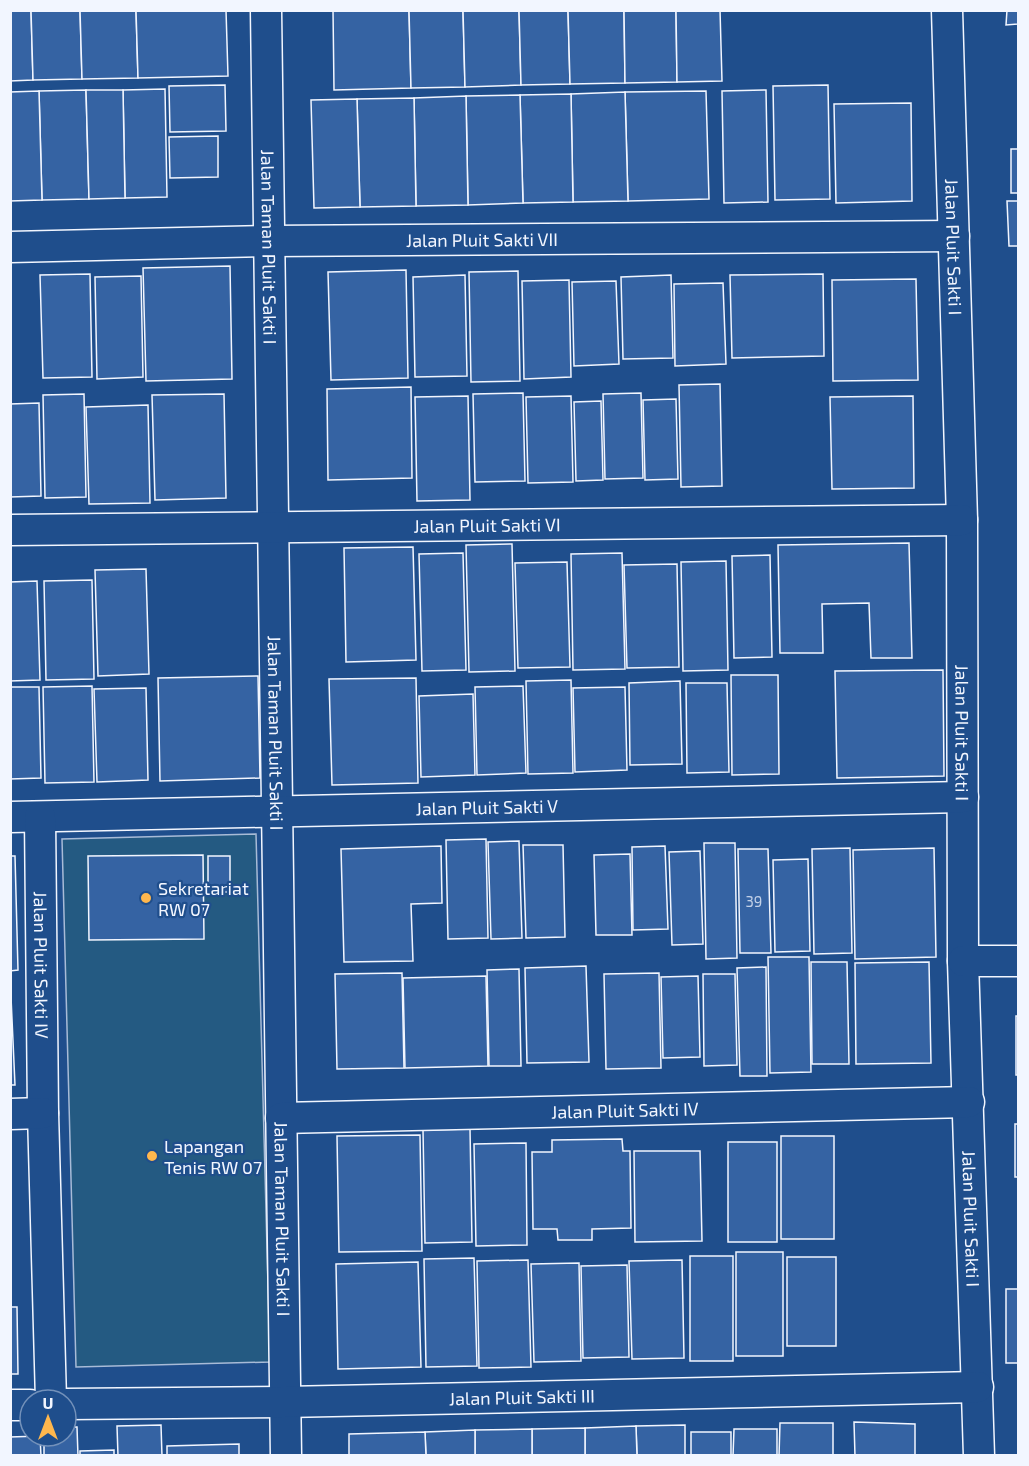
<svg xmlns="http://www.w3.org/2000/svg" width="1029" height="1466" font-family="'Exo 2',sans-serif">
<style>
.green{fill:#245a82;stroke:#a8bbd7;stroke-width:1.5}
.building{fill:#3563a3;stroke:#f2f6ff;stroke-width:1.5}
.lines{fill:none;stroke-linecap:round;stroke-linejoin:round}
.street-casing{stroke:#f2f6ff;stroke-width:33}
.street{stroke:#1f4e8c;stroke-width:30}
.poi-dot{fill:#ffb74d;stroke:#1f4e8c;stroke-width:2}
.labels{text-anchor:middle;dominant-baseline:central;stroke-width:4.5;stroke-linejoin:round;paint-order:stroke}
.number-label{font-size:15px;fill:#c3d1e8}
.street-label{font-size:18px;fill:#f2f6ff;stroke:#1f4e8c}
.poi-label{font-size:18px;fill:#f2f6ff;stroke:#1f4e8c;text-anchor:start}
</style>
<rect width="100%" height="100%" fill="#1f4e8c"/>
<path class="green" d="M256 834 270 1362 76 1367 62 839Z"/>
<g class="building">
<path d="M10 10H31L33 80 10 81Z"/>
<path d="M31 10H80L82 79 33 80Z"/>
<path d="M80 10H136L138 78 82 79Z"/>
<path d="M136 10H226L228 76 138 78Z"/>
<path d="M333 10H409L411 88 334 90Z"/>
<path d="M409 10H463L465 87 411 88Z"/>
<path d="M463 10H519L521 85 465 87Z"/>
<path d="M519 10H568L570 84 521 85Z"/>
<path d="M568 10H624L625 83 570 84Z"/>
<path d="M624 10H676L677 82 625 83Z"/>
<path d="M676 10H720L722 81 677 82Z"/>
<path d="M1007 10H1018V24L1006 25Z"/>
<path d="M225 85 226 131 170 132 169 86Z"/>
<path d="M828 85 830 199 775 200 773 86Z"/>
<path d="M165 89 167 197 125 198 123 90Z"/>
<path d="M86 90 89 199 42 200 39 91Z"/>
<path d="M86 90H123L125 198 89 199Z"/>
<path d="M766 90 768 202 724 203 722 91Z"/>
<path d="M39 91 42 200 10 201V92Z"/>
<path d="M706 91 709 199 628 201 625 92Z"/>
<path d="M625 92 628 201 573 202 571 94Z"/>
<path d="M571 94 573 202 523 203 520 95Z"/>
<path d="M520 95 523 203 468 205 466 96Z"/>
<path d="M466 96 468 205 416 206 414 98Z"/>
<path d="M414 98 416 206 360 207 357 99Z"/>
<path d="M357 99 360 207 314 208 311 100Z"/>
<path d="M911 103 912 201 836 203 834 104Z"/>
<path d="M218 136V177L170 178 169 137Z"/>
<rect x="1011" y="149" width="7" height="44"/>
<path d="M1007 201H1018V246H1009Z"/>
<path d="M230 266 232 379 146 381 143 268Z"/>
<path d="M406 270 408 378 331 380 328 272Z"/>
<path d="M518 271 520 381 471 382 469 272Z"/>
<path d="M90 274 92 377 43 378 40 275Z"/>
<path d="M823 274 824 356 732 358 730 275Z"/>
<path d="M465 275 467 376 415 377 413 277Z"/>
<path d="M671 275 673 358 623 359 621 277Z"/>
<path d="M141 276 143 377 97 379 95 277Z"/>
<path d="M916 279 918 380 833 381 832 280Z"/>
<path d="M569 280 571 377 524 379 522 281Z"/>
<path d="M616 281 619 364 574 366 572 282Z"/>
<path d="M723 283 726 364 675 366 674 284Z"/>
<path d="M720 384 722 486 681 487 679 385Z"/>
<path d="M411 387 412 478 328 480 327 389Z"/>
<path d="M523 393 525 481 475 482 473 394Z"/>
<path d="M641 393 643 478 605 479 603 394Z"/>
<path d="M84 394 86 497 45 498 43 395Z"/>
<path d="M224 394 226 498 155 500 152 395Z"/>
<path d="M468 396 470 500 417 501 415 397Z"/>
<path d="M571 396 573 482 528 483 526 397Z"/>
<path d="M913 396 914 488 832 489 830 397Z"/>
<path d="M676 399 678 479 645 480 643 400Z"/>
<path d="M601 401 603 480 576 481 574 402Z"/>
<path d="M39 403 41 496 10 497V404Z"/>
<path d="M148 405 150 503 89 504 86 407Z"/>
<path d="M909 543 912 658H871L869 603 822 604 823 653H780L778 545Z"/>
<path d="M512 544 515 671 469 672 466 545Z"/>
<path d="M413 547 416 660 346 662 344 548Z"/>
<path d="M463 553 466 670 422 671 419 554Z"/>
<path d="M622 553 625 669 573 670 571 554Z"/>
<path d="M770 555 772 657 734 658 732 556Z"/>
<path d="M726 561 728 670 683 671 681 562Z"/>
<path d="M567 562 570 667 518 668 515 563Z"/>
<path d="M677 564 679 667 627 668 624 565Z"/>
<path d="M146 569 149 674 98 676 95 570Z"/>
<path d="M92 580 94 679 46 680 44 581Z"/>
<path d="M37 581 40 680 10 681V582Z"/>
<path d="M943 670 944 776 837 778 835 671Z"/>
<path d="M731 675H778L779 774 732 775Z"/>
<path d="M258 676 260 778 160 781 158 678Z"/>
<path d="M416 678 418 783 332 785 329 679Z"/>
<path d="M571 680 573 773 528 774 526 681Z"/>
<path d="M680 681 682 764 630 765 629 683Z"/>
<path d="M686 683H727L729 772 687 773Z"/>
<path d="M92 686 94 782 45 783 43 687Z"/>
<path d="M523 686 526 773 477 775 475 687Z"/>
<path d="M10 687H39L41 778 10 779Z"/>
<path d="M625 687 627 770 575 772 573 688Z"/>
<path d="M146 688 148 780 97 782 94 689Z"/>
<path d="M473 694 475 775 421 777 419 696Z"/>
<path d="M486 839 488 938 448 939 446 840Z"/>
<path d="M519 841 522 938 491 939 488 842Z"/>
<path d="M704 843H735L737 958 706 959Z"/>
<path d="M523 845H563L565 937 526 938Z"/>
<path d="M441 846 442 903 411 904 413 961 344 962 341 849Z"/>
<path d="M665 846 668 929 633 930 632 847Z"/>
<path d="M850 848 852 953 814 954 812 849Z"/>
<path d="M934 848 936 957 855 959 853 850Z"/>
<path d="M738 849H768L771 953H740Z"/>
<path d="M700 851 703 944 672 945 669 852Z"/>
<path d="M630 854 632 935H596L594 855Z"/>
<path d="M203 855 204 939 89 940 88 856Z"/>
<path d="M10 856H15L18 970 10 971Z"/>
<rect x="208" y="856" width="22" height="36"/>
<path d="M808 859 810 951 775 952 773 860Z"/>
<path d="M768 957H809L811 1072 770 1073Z"/>
<path d="M811 962H847L849 1064H812Z"/>
<path d="M929 962 931 1063 856 1064 855 963Z"/>
<path d="M586 966 589 1062 527 1063 525 968Z"/>
<path d="M766 967 767 1076H740L737 968Z"/>
<path d="M519 969 521 1066H489L487 970Z"/>
<path d="M402 973 404 1068 337 1069 335 974Z"/>
<path d="M659 973 661 1068 606 1069 604 974Z"/>
<path d="M703 974H735L737 1065 704 1066Z"/>
<path d="M10 975 15 1085H10Z"/>
<path d="M486 976 488 1066 405 1068 403 978Z"/>
<path d="M698 976 700 1057 663 1058 661 977Z"/>
<rect x="1016" y="1016" width="2" height="59"/>
<rect x="1015" y="1124" width="3" height="53"/>
<path d="M470 1129 472 1242 425 1243 423 1130Z"/>
<path d="M420 1135 422 1251 339 1252 337 1136Z"/>
<rect x="781" y="1136" width="53" height="103"/>
<path d="M622 1139 623 1151H630L631 1228 592 1229V1240H558L557 1229H533L532 1152H552V1140Z"/>
<rect x="728" y="1142" width="49" height="100"/>
<path d="M526 1143 527 1245 476 1246 474 1144Z"/>
<path d="M634 1151H700L702 1241 635 1242Z"/>
<rect x="736" y="1252" width="47" height="104"/>
<rect x="690" y="1256" width="43" height="105"/>
<rect x="787" y="1257" width="49" height="89"/>
<path d="M474 1258 477 1366 426 1367 424 1259Z"/>
<path d="M528 1260 531 1367 479 1368 477 1261Z"/>
<path d="M682 1260 684 1358 632 1359 629 1261Z"/>
<path d="M418 1262 421 1367 338 1369 336 1264Z"/>
<path d="M579 1263 581 1361 534 1362 531 1264Z"/>
<path d="M627 1265 629 1357 583 1358 581 1266Z"/>
<rect x="1006" y="1289" width="12" height="74"/>
<path d="M10 1307H17L18 1374H10Z"/>
<path d="M854 1422 915 1424V1456H855Z"/>
<path d="M780 1423H833V1456H779Z"/>
<path d="M161 1425 162 1456H118L117 1426Z"/>
<path d="M685 1425V1456H637L636 1426Z"/>
<path d="M636 1426 637 1456H585V1428Z"/>
<path d="M66 1427H77L78 1456H44V1436H66Z"/>
<path d="M585 1428V1456H532V1429Z"/>
<path d="M532 1429V1456H475V1430Z"/>
<path d="M734 1429H777V1456H733Z"/>
<path d="M475 1430V1456H426L425 1432Z"/>
<path d="M425 1432 426 1456H349V1434Z"/>
<rect x="691" y="1432" width="40" height="24"/>
<path d="M40 1436 41 1456H10V1437Z"/>
<path d="M239 1444V1456H167V1446Z"/>
<path d="M114 1450V1456H80V1451Z"/>
</g>
<g class="lines">
<g class="street-casing">
<g id="street">
<path id="s1" d="M266 10 286 1456"/>
<path id="s2" d="M947 10 962 520 963 961 979 1456"/>
<path id="s3" d="M10 247 270 241 954 236"/>
<path id="s4" d="M10 530 962 520"/>
<path id="s5" d="M10 817 963 797"/>
<path id="s6" d="M40 817 43 1113 51 1400"/>
<path d="M963 961H1018"/>
<path d="M10 1114 43 1113"/>
<path id="s7" d="M281 1118 969 1102"/>
<path id="s8" d="M66 1404 285 1402 978 1387"/>
<path d="M10 1405H30"/>
</g>
</g>
<use href="#street" class="street"/>
</g>
<g class="poi-dot">
<circle cx="146" cy="898" r="6"/>
<circle cx="152" cy="1156" r="6"/>
</g>
<g class="labels">
<g class="number-label">
<text x="754" y="901">39</text>
</g>
<g class="street-label">
<text stroke="none"><textPath href="#s3" startOffset="472">Jalan Pluit Sakti VII</textPath></text>
<text stroke="none"><textPath href="#s1" startOffset="237">Jalan Taman Pluit Sakti I</textPath></text>
<text stroke="none"><textPath href="#s2" startOffset="237">Jalan Pluit Sakti I</textPath></text>
<text stroke="none"><textPath href="#s4" startOffset="477">Jalan Pluit Sakti VI</textPath></text>
<text stroke="none"><textPath href="#s1" startOffset="723">Jalan Taman Pluit Sakti I</textPath></text>
<text stroke="none"><textPath href="#s2" startOffset="723">Jalan Pluit Sakti I</textPath></text>
<text stroke="none"><textPath href="#s5" startOffset="477">Jalan Pluit Sakti V</textPath></text>
<text stroke="none"><textPath href="#s6" startOffset="148">Jalan Pluit Sakti IV</textPath></text>
<text stroke="none"><textPath href="#s7" startOffset="344">Jalan Pluit Sakti IV</textPath></text>
<text stroke="none"><textPath href="#s1" startOffset="1209">Jalan Taman Pluit Sakti I</textPath></text>
<text stroke="none"><textPath href="#s2" startOffset="1209">Jalan Pluit Sakti I</textPath></text>
<text stroke="none"><textPath href="#s8" startOffset="456">Jalan Pluit Sakti III</textPath></text>
</g>
<g class="poi-label">
<text x="158" y="888">Sekretariat<tspan x="158" dy="21">RW 07</tspan></text>
<text x="164" y="1146">Lapangan<tspan x="164" dy="21">Tenis RW 07</tspan></text>
</g>
</g>
<rect width="1029" height="1466" fill="none" stroke="#f2f6ff" stroke-width="24"/>
<g transform="translate(48 1418)"><circle r="28" fill="#1f4e8c" stroke="#7391ba" stroke-width="1.5"/>
<path d="M0-4.5L10 22L0 15L-10 22Z" fill="#ffb74d"/>
<text y="-9" font-size="16" font-weight="bold" text-anchor="middle" fill="#f2f6ff">U</text>
</g>
</svg>
